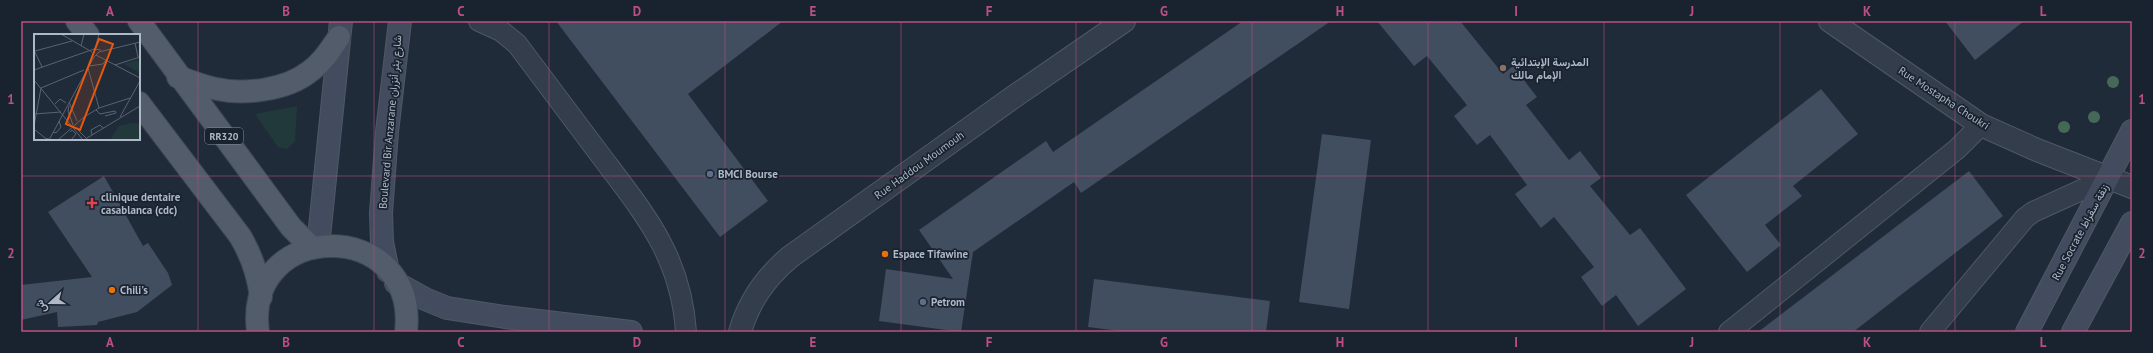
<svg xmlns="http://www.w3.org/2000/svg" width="2153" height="353" font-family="'PT Sans',Vazirmatn,sans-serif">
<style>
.green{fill:#22393b}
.building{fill:#414e60}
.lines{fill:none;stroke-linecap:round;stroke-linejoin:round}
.lane-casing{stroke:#4f5865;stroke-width:22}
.street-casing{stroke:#4f5865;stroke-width:24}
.secondary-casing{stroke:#4f5865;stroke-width:24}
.primary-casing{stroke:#3d4654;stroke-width:24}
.lane{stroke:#343d4b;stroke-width:20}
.street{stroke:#343d4b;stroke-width:22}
.secondary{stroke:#424c5e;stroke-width:22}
.primary{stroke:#525c6b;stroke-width:22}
.tree{fill:#466858}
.grid{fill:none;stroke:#bb5081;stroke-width:1;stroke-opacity:0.55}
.education-dot{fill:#8d6e63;stroke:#19222f;stroke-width:1.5}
.service-dot{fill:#5c6f8a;stroke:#19222f;stroke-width:1.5}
.health-dot{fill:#e0444e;stroke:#19222f;stroke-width:1.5}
.food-dot{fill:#e8710a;stroke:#19222f;stroke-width:1.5}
.labels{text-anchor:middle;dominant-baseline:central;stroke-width:3.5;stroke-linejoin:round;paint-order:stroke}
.shield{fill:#19222f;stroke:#828b99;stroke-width:1}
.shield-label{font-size:10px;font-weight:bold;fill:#afb8c7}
.poi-label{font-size:11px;font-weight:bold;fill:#afb8c7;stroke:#19222f;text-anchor:start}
.street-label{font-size:11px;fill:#afb8c7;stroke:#19222f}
.inset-road{fill:none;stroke:#596372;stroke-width:1}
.view{fill:#e8590c;fill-opacity:0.15;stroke:#e8590c;stroke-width:2}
.inset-edge{fill:none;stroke:#afb8c7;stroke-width:2}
.neatline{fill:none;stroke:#bb5081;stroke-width:1.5}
.grid-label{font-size:13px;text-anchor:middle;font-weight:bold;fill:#bb5081}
</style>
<rect width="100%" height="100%" fill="#202b3a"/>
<path class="green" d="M297 106 295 141 287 149 278 147 255 114Z"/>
<g class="building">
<path d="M556 21H783L688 94 768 201 720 237Z"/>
<path d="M1243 21H1331L1081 193 1074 182 973 252 961 332 879 321 886 269 953 279 919 230 1046 141 1053 152Z"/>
<path d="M1377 21H1460L1503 74 1513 66 1537 97 1526 105 1548 133 1569 160 1580 151 1601 178 1590 186 1630 235 1640 228 1686 289 1638 326 1616 295 1602 306 1581 277 1594 267 1575 243 1554 217 1541 228 1515 194 1527 185 1490 135 1477 145 1454 116 1467 105 1427 56 1414 66Z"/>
<path d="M1945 21H2024L1975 60Z"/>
<path d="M1821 89 1858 134 1793 186 1802 196 1765 225 1781 245 1747 272 1686 195Z"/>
<path d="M1322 134 1371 140 1349 309 1299 302Z"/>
<path d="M1969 171 2003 216 1853 332H1758Z"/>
<path d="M104 176 143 246 148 243 168 273 172 285 137 312 98 322 97 325 58 327 57 312 21 320V285L92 277 48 212Z"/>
<path d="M1094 279 1270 301 1266 332H1128L1088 327Z"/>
</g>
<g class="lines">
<g class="lane-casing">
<g id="lane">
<path d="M479 21 501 31 517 44C544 80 571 116 598 152 642 211 681 254 686 332"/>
<path d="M1729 332 1957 149 1981 125"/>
<path d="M1930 332 2025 218 2033 212 2108 178"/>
</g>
</g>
<g class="street-casing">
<g id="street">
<path d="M1830 21 1981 125 2037 150 2132 187"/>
<path d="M740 332C749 301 765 278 790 257L1012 98 1124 21"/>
</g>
</g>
<g class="secondary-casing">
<g id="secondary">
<path d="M318 247 341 21"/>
<path d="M388 271 382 242 381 213 387 132 400 21"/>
<path d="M396 283 425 299 447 308 505 317 631 332"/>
<path d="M2027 332 2132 131"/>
<path d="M2073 332 2132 223"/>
</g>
</g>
<g class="primary-casing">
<g id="primary">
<path d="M77 21 88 35"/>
<path d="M139 21 291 227 312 248"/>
<path d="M178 77C191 81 204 87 217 89 244 95 286 90 309 72 322 63 330 50 339 37"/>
<path d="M139 103 240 236C252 256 258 274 261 297"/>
<path d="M258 332C243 218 419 217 406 332"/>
</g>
</g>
<use href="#lane" class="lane"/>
<use href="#street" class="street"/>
<use href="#secondary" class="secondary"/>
<use href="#primary" class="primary"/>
</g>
<g class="tree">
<circle cx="2113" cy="82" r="6"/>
<circle cx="2094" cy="117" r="6"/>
<circle cx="2064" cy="127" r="6"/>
</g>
<path class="grid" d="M198 21V332M374 21V332M549 21V332M725 21V332M901 21V332M1076 21V332M1252 21V332M1428 21V332M1604 21V332M1780 21V332M1955 21V332M21 176H2132"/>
<circle class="education-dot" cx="1503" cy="68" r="4"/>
<g class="service-dot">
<circle cx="710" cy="174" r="4"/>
<circle cx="923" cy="302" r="4"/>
</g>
<path class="health-dot" d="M90 197h4v4h4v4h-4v4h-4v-4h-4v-4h4z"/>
<g class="food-dot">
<circle cx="885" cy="254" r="4"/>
<circle cx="112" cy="290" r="4"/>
</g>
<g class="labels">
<rect class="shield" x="205" y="128" width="38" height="16" rx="3"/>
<g class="shield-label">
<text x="224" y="136">RR320</text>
</g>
<g class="poi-label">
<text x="1511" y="62">المدرسة الإبتدائية<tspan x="1511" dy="13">الإمام مالك</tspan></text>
<text x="718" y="174">BMCI Bourse</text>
<text x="101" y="197">clinique dentaire<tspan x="101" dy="13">casablanca (cdc)</tspan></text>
<text x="893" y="254">Espace Tifawine</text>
<text x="120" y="290">Chili's</text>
<text x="931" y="302">Petrom</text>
</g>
<g class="street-label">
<text transform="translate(1944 98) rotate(33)">Rue Mostapha Choukri</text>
<text transform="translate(390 122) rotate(-85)">Boulevard Bir Anzarane شارع بئر أنزران</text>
<text transform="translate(919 165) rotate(-36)">Rue Haddou Moumouh</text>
<text transform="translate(2080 232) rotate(-62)">Rue Socrate زنقة سقراط</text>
</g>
</g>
<g transform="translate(34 34)">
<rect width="106" height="106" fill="#202b3a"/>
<path d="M106 25 103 27 106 29V39L90 30ZM97 89 106 90V106H76L85 92Z" fill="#22393b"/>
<path class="inset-road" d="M27 0 58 18M101 9 104 23M47 12 50 0M61 15 65 0M0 16 8 33M1 17 38 7M62 21 106 44M81 31 106 23M55 32 69 30 72 26M54 34 65 74M0 36 60 15 67 16M0 46 49 106M35 68 43 87M21 70 26 65 32 69M35 72 34 77 39 91M62 76 66 80 81 77 82 79 71 82M0 80 27 78M86 83 106 47M0 92 7 54 50 36M0 95 11 104 18 106M44 96 54 106M19 98 22 99 27 93 25 87M36 98 38 96 42 100 37 106M58 101 57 96 66 91 69 94M53 104 106 72M15 106 60 23 65 18 106 8M24 106 50 83 65 74 96 64"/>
<path class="view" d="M65 5 79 10 46 96 32 90Z"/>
<rect width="106" height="106" class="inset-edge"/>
</g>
<rect width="2153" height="353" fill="none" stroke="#19222f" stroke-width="44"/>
<g transform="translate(50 303) rotate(249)" stroke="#19222f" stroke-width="3" paint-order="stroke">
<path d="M0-3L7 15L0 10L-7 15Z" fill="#afb8c7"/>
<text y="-6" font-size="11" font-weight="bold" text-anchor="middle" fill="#afb8c7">ش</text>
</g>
<rect x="22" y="22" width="2109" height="309" class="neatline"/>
<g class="grid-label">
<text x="110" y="16">A</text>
<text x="286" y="16">B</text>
<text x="461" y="16">C</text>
<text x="637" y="16">D</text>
<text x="813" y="16">E</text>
<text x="989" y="16">F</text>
<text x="1164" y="16">G</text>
<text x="1340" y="16">H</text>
<text x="1516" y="16">I</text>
<text x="1692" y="16">J</text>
<text x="1867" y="16">K</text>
<text x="2043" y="16">L</text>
<text x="11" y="104">1</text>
<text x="2142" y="104">1</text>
<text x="11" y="258">2</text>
<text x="2142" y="258">2</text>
<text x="110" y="347">A</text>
<text x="286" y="347">B</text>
<text x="461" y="347">C</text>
<text x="637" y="347">D</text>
<text x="813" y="347">E</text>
<text x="989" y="347">F</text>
<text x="1164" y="347">G</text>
<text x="1340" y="347">H</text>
<text x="1516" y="347">I</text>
<text x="1692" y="347">J</text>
<text x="1867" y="347">K</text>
<text x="2043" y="347">L</text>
</g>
</svg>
